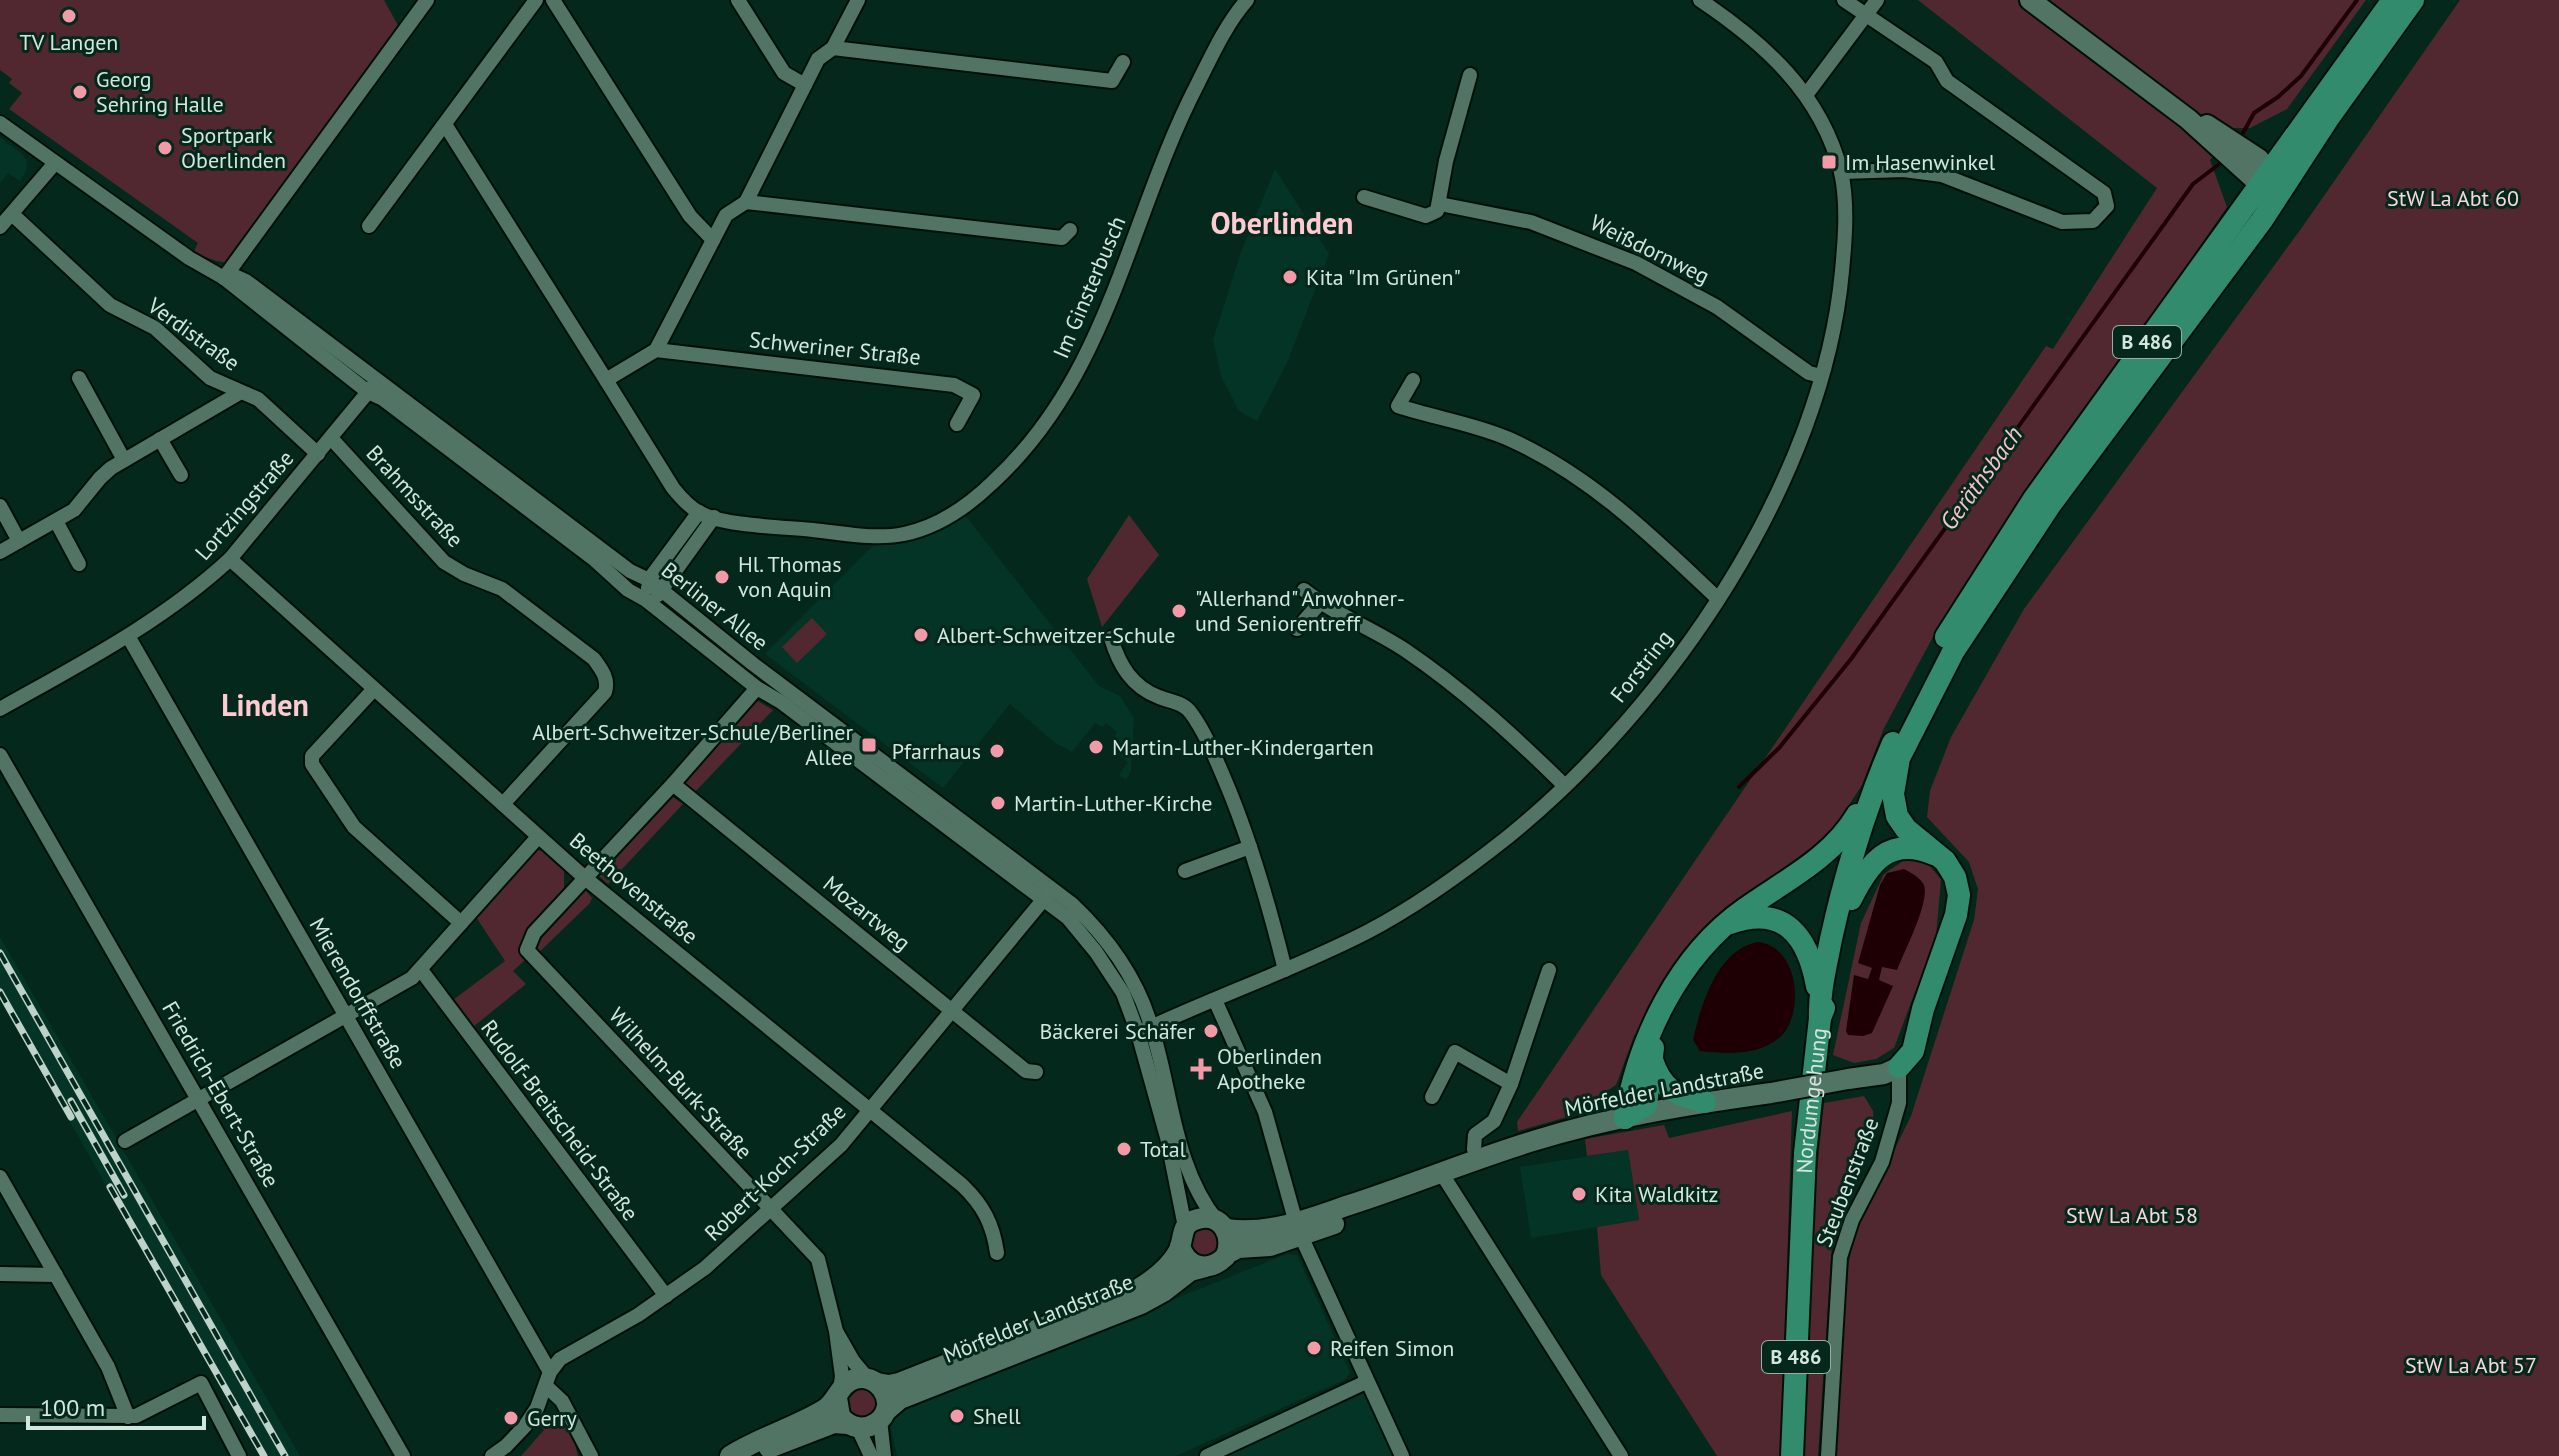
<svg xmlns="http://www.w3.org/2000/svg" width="2559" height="1456" font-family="'PT Sans',sans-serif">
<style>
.built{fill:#043425}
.green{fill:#512830}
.water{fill:#1e0004}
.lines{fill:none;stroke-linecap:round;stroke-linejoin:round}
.stream{stroke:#1e0004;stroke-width:4}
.minor-casing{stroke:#001007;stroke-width:18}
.secondary-casing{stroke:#001007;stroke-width:24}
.primary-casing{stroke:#001007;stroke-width:26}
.minor{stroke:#517465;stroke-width:14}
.secondary{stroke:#517465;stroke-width:20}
.primary{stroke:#328b6d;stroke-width:22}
.rail-casing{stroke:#bdd2c9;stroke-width:7}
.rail{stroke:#04281c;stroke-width:4;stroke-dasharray:12;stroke-linecap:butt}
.secondary-bridge-casing{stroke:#001007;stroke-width:24;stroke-linecap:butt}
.secondary-bridge{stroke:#517465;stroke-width:20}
.poi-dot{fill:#f39aa8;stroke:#04281c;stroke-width:3}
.labels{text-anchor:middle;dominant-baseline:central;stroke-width:6;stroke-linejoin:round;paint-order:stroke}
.shield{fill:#04281c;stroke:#96aea4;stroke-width:2}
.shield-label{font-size:20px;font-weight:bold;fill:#d4e7de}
.poi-label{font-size:22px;fill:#d4e7de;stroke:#04281c;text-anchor:start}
.park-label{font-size:22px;fill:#f9d6da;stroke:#04281c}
.street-label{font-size:22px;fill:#d4e7de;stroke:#04281c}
.water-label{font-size:24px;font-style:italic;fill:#f7c4ca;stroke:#04281c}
.district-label{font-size:30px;font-weight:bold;fill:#ffcad1;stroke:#04281c}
</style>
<rect width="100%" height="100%" fill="#04281c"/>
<g class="built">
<path d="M0 137 22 154 26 159 27 169 20 181 8 173 0 183Z"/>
<path d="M1275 169 1329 254 1287 363 1257 421 1239 411 1221 376 1213 340 1241 252Z"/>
<path d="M965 515 1099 686 1120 696 1134 718 1131 771 1126 780 1119 775 1128 762 1114 751 1120 743 1114 738 1117 732 1106 723 1102 727 1095 723 1072 752 1054 742 1010 704 943 788 765 654 873 546 914 540Z"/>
<path d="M0 937 300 1456H260L0 999Z"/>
<path d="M1628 1150 1639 1220 1531 1238 1520 1167Z"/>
<path d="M1287 1254 1297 1255 1350 1372 1346 1379 1176 1456H897L891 1428 898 1414 914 1403Z"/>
<path d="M1367 1382 1402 1456H1207Z"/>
</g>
<g class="green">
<path d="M0 0H384L401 31 235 264 217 261 193 253 198 243 9 109 22 93 9 83 12 79 0 70Z"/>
<path d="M1918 0H2366L2287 109 2250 128H2234L2210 160 2227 207 1941 622 1884 728 1862 785 1829 835 1805 855 1745 895 1701 932 1663 982 1634 1036 1616 1085 1567 1117 1518 1131 1517 1122 2046 346 2053 349 2157 188Z"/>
<path d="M2460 0H2559V1456H1835L1848 1265 1856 1227 1911 1116 1974 920 1978 889 1969 862 1927 817 1930 791 1951 737 2024 609 2303 226Z"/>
<path d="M1129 515 1159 555 1102 627 1087 579Z"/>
<path d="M663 597 749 664 743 671 659 602Z"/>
<path d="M812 618 827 634 797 663 782 647Z"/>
<path d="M756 700 773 710 695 792 684 782Z"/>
<path d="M671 796 683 804 608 884 599 876V871Z"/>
<path d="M537 850 543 851 564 871V890L571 898 582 886 592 898 590 903 529 962 526 959 513 971 526 984 473 1027 453 1000 505 961 476 917 533 852Z"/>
<path d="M1906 859 1926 862 1941 879 1936 936 1894 1048 1876 1059 1854 1063 1833 1055 1861 923 1884 874Z"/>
<path d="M1864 1096 1873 1111 1875 1134 1861 1172 1833 1229 1818 1456H1802L1814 1200 1824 1103Z"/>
<path d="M1792 1111 1781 1456H1717L1601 1275 1597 1227 1639 1220 1628 1150 1587 1156 1585 1139 1664 1125 1669 1138Z"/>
<circle cx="1204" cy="1243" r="14"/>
<circle cx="862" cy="1403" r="14"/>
<path d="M562 1411 571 1428 578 1456H521L544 1430 539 1425 545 1418Z"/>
</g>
<g class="water">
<path d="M1904 869C1911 873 1920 877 1924 885 1930 902 1904 952 1897 970L1882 967 1879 980 1893 986 1872 1033 1863 1036 1848 1035 1846 1031 1854 975 1868 979 1872 968 1858 963 1880 885 1887 873Z"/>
<path d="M1758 942C1799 946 1806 1015 1779 1038 1757 1056 1726 1054 1700 1051L1693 1040C1701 1005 1717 949 1758 942Z"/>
</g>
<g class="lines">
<g class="stream">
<path d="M2243 133 2254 113 2278 97 2301 76 2357 0"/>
<path d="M1739 787 1779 748 1851 659 2193 184 2218 165"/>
</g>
<g class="minor-casing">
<g id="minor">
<path d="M553 0 690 216 713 240"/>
<path d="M738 0 784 73 805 85"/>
<path d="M858 0 833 48 818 59 746 202 726 215 656 350 606 380 673 488C681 498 689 507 700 513 724 526 784 527 813 530 843 533 875 540 904 534 938 527 967 507 992 483 1111 374 1127 220 1198 83 1212 55 1226 24 1247 0"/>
<path d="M833 48 1112 81 1123 62"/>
<path d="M1806 95 1877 0"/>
<path d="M0 123 189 258 224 278 368 392 383 399 595 560 628 590 646 600 757 688 781 702 1068 918 1096 952 1123 993 1138 1033 1167 1137 1185 1227"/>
<path d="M446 126 606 380"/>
<path d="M1841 172 1904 170 1942 175 2062 222 2093 221 2107 206 2104 193 1947 81 1936 62 1844 0"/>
<path d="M1364 197 1426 216 1437 211 1446 161 1470 75"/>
<path d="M746 202 1062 238 1070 230"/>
<path d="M1440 204 1531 222 1636 263 1717 307 1809 373 1821 376"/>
<path d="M12 214 110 305 155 328 210 378 258 399 318 454"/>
<path d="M369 226 536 0"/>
<path d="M0 227 55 163"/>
<path d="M224 278 235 276 246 281 630 571 649 580 753 664 1072 904C1108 938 1137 978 1151 1026 1172 1091 1173 1166 1217 1221"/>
<path d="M224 278 427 0"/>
<path d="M656 350 954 385 973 395 957 424"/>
<path d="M79 378 124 460"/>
<path d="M1413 380 1398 406C1435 418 1475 424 1509 439 1591 476 1654 538 1717 598"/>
<path d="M331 438 444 562 464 574 502 589 594 659C602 670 609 679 605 692L503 804"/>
<path d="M160 439 181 475"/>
<path d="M0 506 19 541"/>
<path d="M56 521 79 564"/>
<path d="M0 552 74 510 100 478 111 468 241 392"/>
<path d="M230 559 585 878 962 1185C983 1205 993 1224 997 1253"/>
<path d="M648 588 651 577 699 512"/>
<path d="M1304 590C1335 615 1372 628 1405 650 1464 690 1515 737 1565 786"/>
<path d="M658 595 714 517"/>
<path d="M1297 629 1320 603"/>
<path d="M128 636 550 1372"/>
<path d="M1111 638C1119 665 1132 687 1159 697 1171 702 1183 702 1191 713 1205 732 1215 757 1224 778 1251 841 1269 905 1285 970"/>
<path d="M757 688 673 784 534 933 527 950 818 1259 836 1331 842 1376 840 1391"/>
<path d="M374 689 312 756V764L354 827 461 923"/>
<path d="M0 709C80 664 162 622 230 559L373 386"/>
<path d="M0 755 403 1456"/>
<path d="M673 784 1026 1071 1036 1072"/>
<path d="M1185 871 1250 847"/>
<path d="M421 970 666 1296"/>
<path d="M1215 1000 1265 1112 1296 1223"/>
<path d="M1138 1033C1214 997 1293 970 1367 932 1417 906 1465 871 1509 836 1669 706 1823 481 1842 271 1845 240 1848 203 1841 172 1821 93 1764 43 1700 0"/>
<path d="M1432 1097 1455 1052 1511 1084"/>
<path d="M125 1141 412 978 538 837"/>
<path d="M1477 1160 1474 1149 1475 1135 1494 1121 1511 1084 1549 970"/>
<path d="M1442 1174 1621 1456"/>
<path d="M0 1177 108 1367 128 1417"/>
<path d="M1301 1236 1402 1456"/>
<path d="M0 1274 56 1275"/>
<path d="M837 1333 853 1361 868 1379"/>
<path d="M546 1386 562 1401 591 1456"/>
<path d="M0 1415 136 1416 201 1383 239 1456"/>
<path d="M880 1420 884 1456"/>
<path d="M858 1428 871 1456"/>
<path d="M492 1456 506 1446 525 1426 537 1408 550 1372 560 1359 638 1315 705 1268 841 1145 1048 894"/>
<path d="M1207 1456 1366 1382"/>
<path d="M1828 1456 1840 1257 1852 1220 1882 1162 1899 1103V1067"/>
</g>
</g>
<g class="secondary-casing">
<g id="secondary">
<path d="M2030 0 2188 119 2273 196"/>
<path d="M2207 125 2259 159 2273 186"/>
<path d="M1848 1079 1884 1074 1899 1067"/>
<path d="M1226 1229C1269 1235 1308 1219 1349 1205 1411 1185 1471 1160 1533 1141 1610 1117 1691 1104 1771 1093"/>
<path d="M1227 1254 1238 1248 1270 1246 1334 1224"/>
<path d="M877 1383 889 1385 899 1383C954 1361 1009 1340 1064 1319 1088 1309 1115 1302 1138 1289 1153 1280 1169 1268 1178 1252 1185 1239 1179 1223 1198 1219 1222 1212 1235 1238 1225 1257 1208 1273 1187 1268 1180 1246"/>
<path d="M886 1411 900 1399 1141 1304 1163 1292 1190 1271 1205 1267"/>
<path d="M769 1448 834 1423 848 1424"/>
<path d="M730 1456C760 1437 796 1427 825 1409 837 1401 840 1383 855 1379 865 1376 876 1380 882 1389 901 1415 862 1444 840 1416L837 1398"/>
</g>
</g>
<g class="primary-casing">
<g id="primary">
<path d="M1946 637 2034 499 2393 0"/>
<path d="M1851 899C1869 863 1889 835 1934 854"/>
<path d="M1730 923C1785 904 1808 937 1817 986"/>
<path d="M1820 1018C1819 991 1826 966 1831 939 1846 871 1866 806 1893 743"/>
<path d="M1652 1060C1662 1090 1675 1095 1705 1102"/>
<path d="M1899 1067 1913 1051 1923 1009 1956 915 1959 895 1955 877 1945 861 1906 829 1897 816 1893 794 1899 758 1953 652 2050 505 2262 220 2329 117 2413 0"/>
<path d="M1625 1118C1639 1039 1678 956 1745 909 1784 881 1832 858 1857 815"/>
<path d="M1625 1118 1646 1105 1653 1048"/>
<path id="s1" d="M1792 1456 1805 1153 1820 1018 1824 1008"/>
</g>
</g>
<use href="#minor" class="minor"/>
<use href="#secondary" class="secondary"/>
<use href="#primary" class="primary"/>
<g class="rail-casing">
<g id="rail">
<path d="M0 953 285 1456"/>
<path d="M0 992 71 1117"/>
<path d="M71 1101 124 1195"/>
<path d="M110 1187 264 1456"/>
</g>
</g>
<use href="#rail" class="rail"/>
<g class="secondary-bridge-casing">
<path id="secondary-bridge" d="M1771 1093 1848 1079"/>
</g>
<use href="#secondary-bridge" class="secondary-bridge"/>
</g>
<g class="poi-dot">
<circle cx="69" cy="16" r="8"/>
<circle cx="80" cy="92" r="8"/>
<circle cx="165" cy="148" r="8"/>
<rect x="1821" y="154" width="16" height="16" rx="4"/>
<circle cx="1290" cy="277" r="8"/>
<circle cx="722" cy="577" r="8"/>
<circle cx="1179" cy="611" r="8"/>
<circle cx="921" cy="635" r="8"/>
<rect x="861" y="737" width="16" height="16" rx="4"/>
<circle cx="1096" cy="747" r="8"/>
<circle cx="997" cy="751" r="8"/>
<circle cx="998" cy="803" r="8"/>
<circle cx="1211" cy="1031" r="8"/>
<path d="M1197 1057h8v8h8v8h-8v8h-8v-8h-8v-8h8z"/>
<circle cx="1124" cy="1149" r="8"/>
<circle cx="1579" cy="1194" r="8"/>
<circle cx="1314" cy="1348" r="8"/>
<circle cx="957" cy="1416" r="8"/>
<circle cx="511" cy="1418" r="8"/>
</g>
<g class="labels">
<g class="shield">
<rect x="2113" y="326" width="68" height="32" rx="6"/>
<rect x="1762" y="1341" width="68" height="32" rx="6"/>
</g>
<g class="shield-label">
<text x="2147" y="342">B 486</text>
<text x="1796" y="1357">B 486</text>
</g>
<g class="poi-label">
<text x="69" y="42" text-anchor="middle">TV Langen</text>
<text x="96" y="79">Georg<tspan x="96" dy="25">Sehring Halle</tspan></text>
<text x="181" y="135">Sportpark<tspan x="181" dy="25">Oberlinden</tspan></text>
<text x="1845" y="162">Im Hasenwinkel</text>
<text x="1306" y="277">Kita "Im Grünen"</text>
<text x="738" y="564">Hl. Thomas<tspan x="738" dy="25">von Aquin</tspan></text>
<text x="1195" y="598">"Allerhand" Anwohner-<tspan x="1195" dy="25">und Seniorentreff</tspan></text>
<text x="937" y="635">Albert-Schweitzer-Schule</text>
<text x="853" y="732" text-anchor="end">Albert-Schweitzer-Schule/Berliner<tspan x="853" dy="25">Allee</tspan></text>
<text x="1112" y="747">Martin-Luther-Kindergarten</text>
<text x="981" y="751" text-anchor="end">Pfarrhaus</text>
<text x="1014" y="803">Martin-Luther-Kirche</text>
<text x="1195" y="1031" text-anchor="end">Bäckerei Schäfer</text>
<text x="1217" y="1056">Oberlinden<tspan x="1217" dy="25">Apotheke</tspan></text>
<text x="1140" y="1149">Total</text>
<text x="1595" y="1194">Kita Waldkitz</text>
<text x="1330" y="1348">Reifen Simon</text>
<text x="973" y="1416">Shell</text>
<text x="527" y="1418">Gerry</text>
</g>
<g class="park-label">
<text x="2453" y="198">StW La Abt 60</text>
<text x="2132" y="1215">StW La Abt 58</text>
<text x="2471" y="1365">StW La Abt 57</text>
</g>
<g class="street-label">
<text transform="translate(1650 249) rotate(26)">Weißdornweg</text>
<text transform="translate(1089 287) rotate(-67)">Im Ginsterbusch</text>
<text transform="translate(194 334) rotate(36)">Verdistraße</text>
<text transform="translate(835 348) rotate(6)">Schweriner Straße</text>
<text transform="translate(415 496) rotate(47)">Brahmsstraße</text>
<text transform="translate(244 505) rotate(-49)">Lortzingstraße</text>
<text transform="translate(715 606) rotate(38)">Berliner Allee</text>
<text transform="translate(1641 666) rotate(-52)">Forstring</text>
<text transform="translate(634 888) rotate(40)">Beethovenstraße</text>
<text transform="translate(867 913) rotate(39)">Mozartweg</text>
<text transform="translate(358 993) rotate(60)">Mierendorffstraße</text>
<text transform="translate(681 1083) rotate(47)">Wilhelm-Burk-Straße</text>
<text transform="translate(1664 1089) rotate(-11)">Mörfelder Landstraße</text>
<text transform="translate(221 1094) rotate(60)">Friedrich-Ebert-Straße</text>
<text stroke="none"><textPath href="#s1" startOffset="356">Nordumgehung</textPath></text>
<text transform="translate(560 1120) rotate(53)">Rudolf-Breitscheid-Straße</text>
<text transform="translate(775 1172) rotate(-44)">Robert-Koch-Straße</text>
<text transform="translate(1847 1182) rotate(-69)">Steubenstraße</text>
<text transform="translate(1038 1318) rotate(-22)">Mörfelder Landstraße</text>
</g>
<g class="water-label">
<text transform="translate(1981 478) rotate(-54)">Geräthsbach</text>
</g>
<g class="district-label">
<text x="1282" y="222">Oberlinden</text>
<text x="265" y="704">Linden</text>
</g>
</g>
<path d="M28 1416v12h176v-12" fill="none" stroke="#d4e7de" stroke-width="4"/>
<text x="40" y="1416" font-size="24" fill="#d4e7de" stroke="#04281c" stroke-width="6" paint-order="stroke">100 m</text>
</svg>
